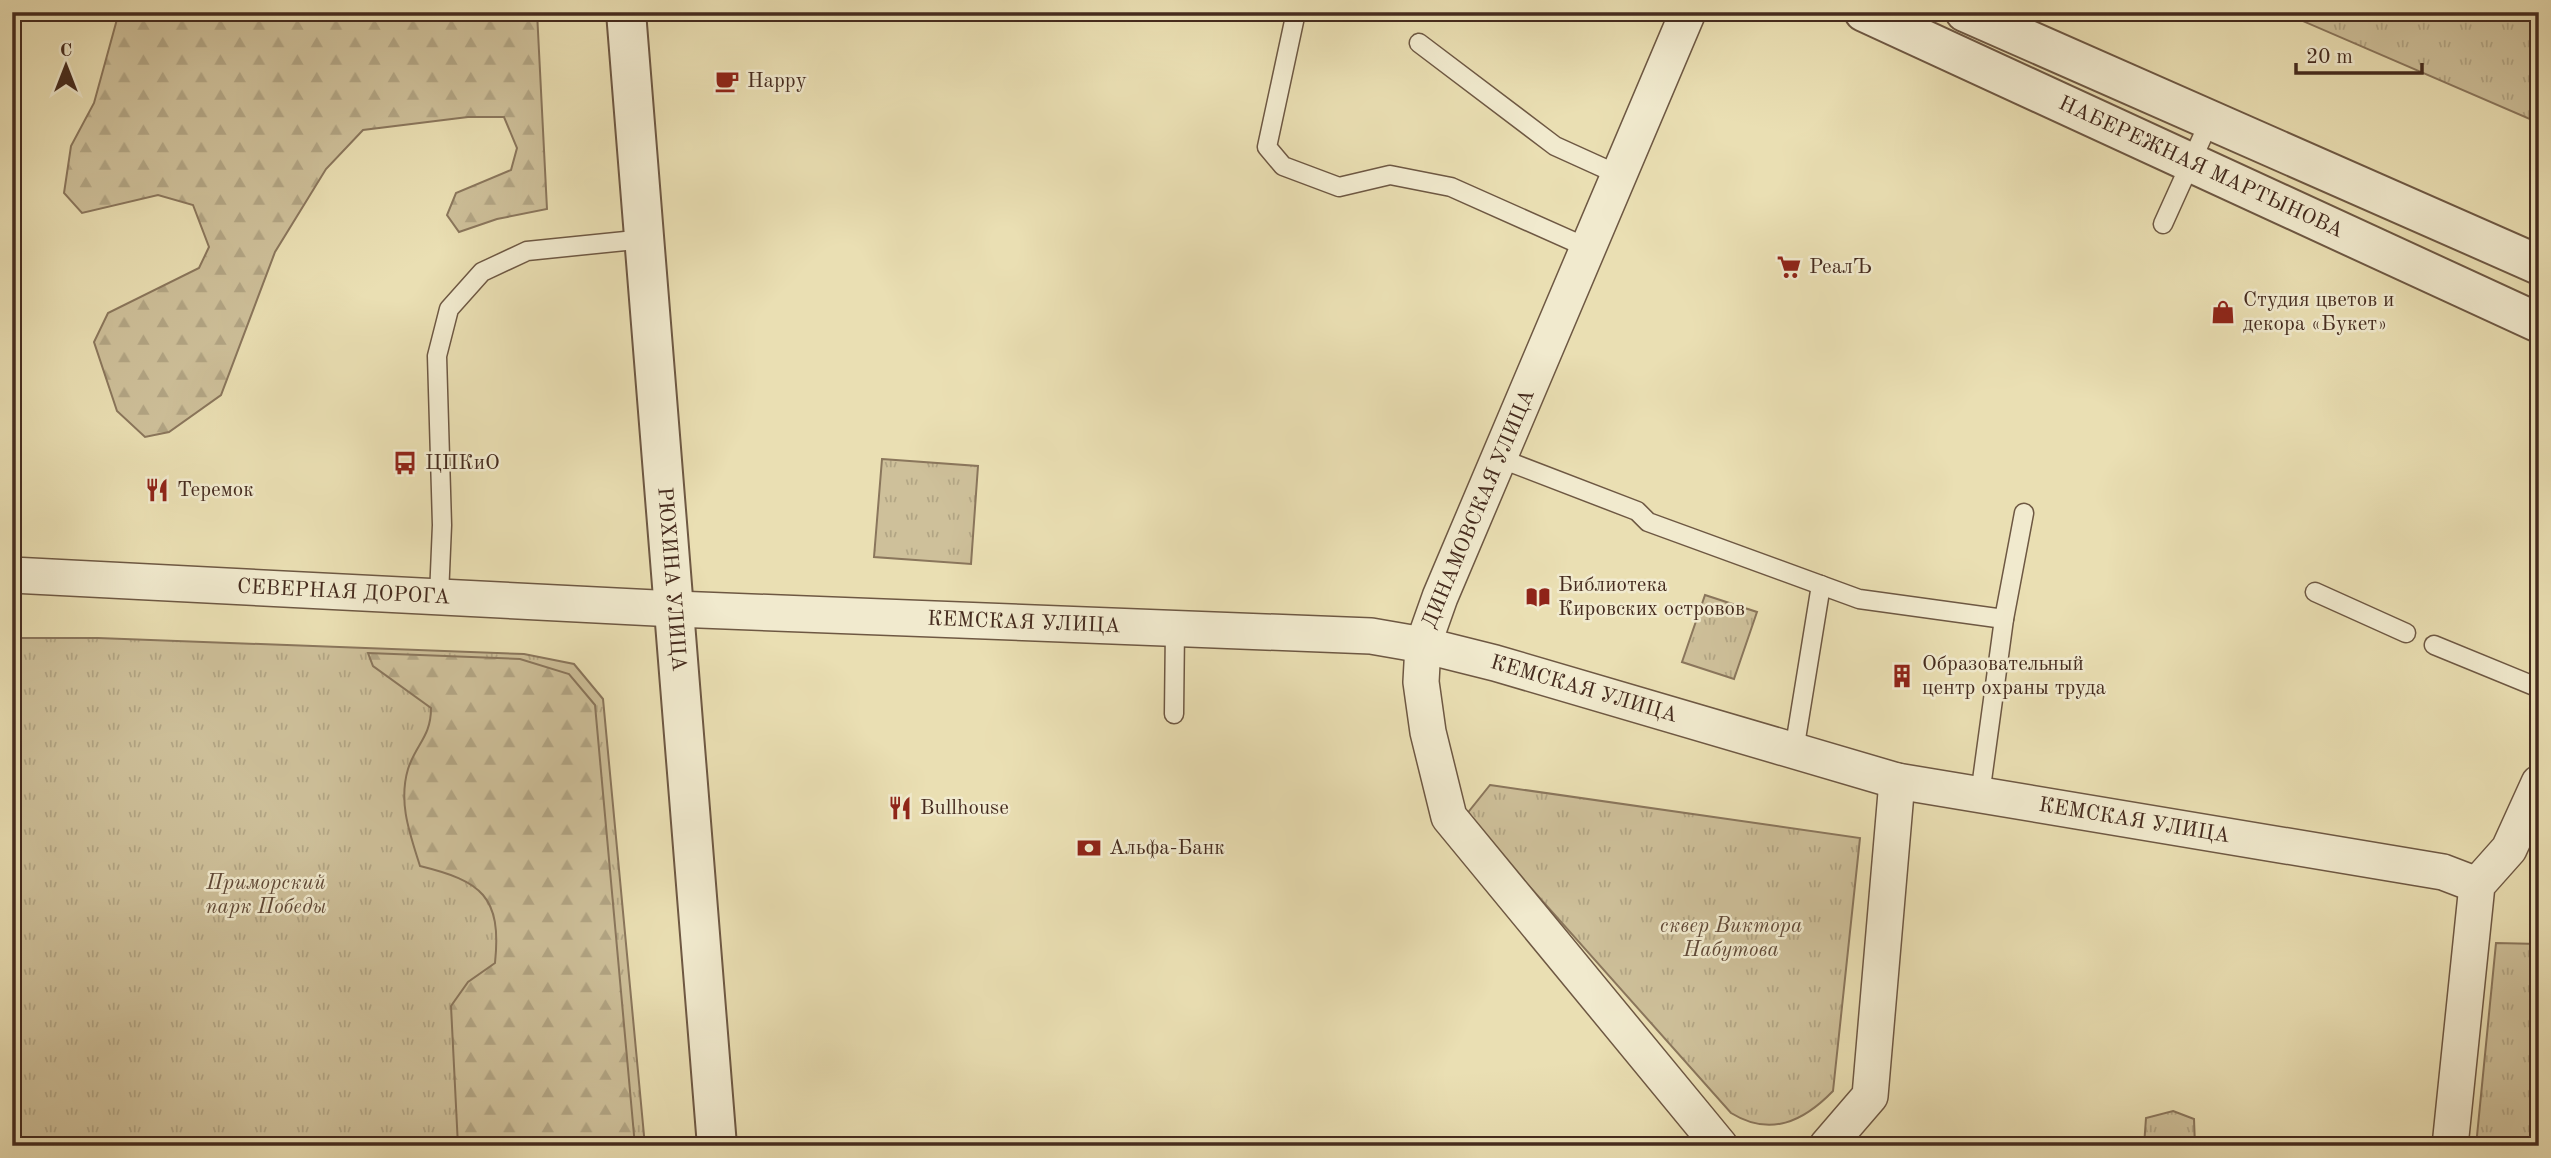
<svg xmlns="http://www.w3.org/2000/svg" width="2551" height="1158" font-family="'Old Standard TT',serif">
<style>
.grass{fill:url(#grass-tufts);stroke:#8a765c;stroke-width:2}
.forest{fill:url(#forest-firs);stroke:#8a765c;stroke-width:2}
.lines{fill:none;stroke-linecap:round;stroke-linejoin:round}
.service-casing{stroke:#6e5843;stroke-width:21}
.minor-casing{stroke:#6e5843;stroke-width:38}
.tertiary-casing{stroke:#6e5843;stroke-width:42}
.service{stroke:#f1eace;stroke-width:18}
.minor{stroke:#f1eace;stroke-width:35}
.tertiary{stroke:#f1eace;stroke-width:38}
.labels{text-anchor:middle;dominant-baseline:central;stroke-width:5;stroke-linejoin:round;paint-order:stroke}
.poi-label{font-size:21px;fill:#452b1e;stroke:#f1eace;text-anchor:start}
.street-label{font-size:21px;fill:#452b1e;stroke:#f1eace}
.park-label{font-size:21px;font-style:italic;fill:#604937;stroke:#f1eace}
</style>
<defs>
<pattern id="grass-tufts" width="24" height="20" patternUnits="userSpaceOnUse" patternTransform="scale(1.75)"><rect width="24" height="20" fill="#cec09a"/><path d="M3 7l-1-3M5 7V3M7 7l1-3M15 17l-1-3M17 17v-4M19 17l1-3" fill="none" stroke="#b2a584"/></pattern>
<pattern id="forest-firs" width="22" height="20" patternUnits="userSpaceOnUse" patternTransform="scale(1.75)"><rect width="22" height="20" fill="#cec09a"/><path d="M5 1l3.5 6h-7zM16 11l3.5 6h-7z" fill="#b2a584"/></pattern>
</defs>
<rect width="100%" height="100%" fill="#eadfb3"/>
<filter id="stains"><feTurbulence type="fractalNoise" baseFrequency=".00286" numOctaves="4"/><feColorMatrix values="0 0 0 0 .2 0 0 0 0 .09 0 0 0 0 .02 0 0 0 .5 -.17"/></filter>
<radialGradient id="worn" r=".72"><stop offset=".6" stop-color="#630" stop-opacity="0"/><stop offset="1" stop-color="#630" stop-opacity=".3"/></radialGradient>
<g class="grass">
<path d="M2282 12H2539V123Z"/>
<path d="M882 459 978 466 971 564 874 557Z"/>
<path d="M1705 595 1757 612 1734 679 1682 662Z"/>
<path d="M12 638H98L524 654 574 664 603 699 645 1146H12Z"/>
<path d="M1490 785 1860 838 1833 1091C1803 1122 1770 1137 1731 1113L1466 815Z"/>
<path d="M2496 943 2539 944V1146H2476Z"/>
<path d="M2173 1111 2194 1119 2195 1146H2144L2146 1118Z"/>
</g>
<g class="forest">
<path d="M119 12H537L547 209 497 219 459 232 447 215 456 193 511 170 517 148 504 117H468L363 130 326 169 275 252 221 395 169 432 145 437 117 411 94 342 108 313 199 268 209 247 193 205 158 195 82 213 64 193 71 146 94 103Z"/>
<path d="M368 653 520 659 569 674 595 705 635 1146H458L451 1006 468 982 495 963C502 896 481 881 420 866 410 834 398 803 408 769 416 744 431 737 431 708L373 666Z"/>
</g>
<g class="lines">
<g class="service-casing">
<g id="service">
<path d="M1296 12 1267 147 1283 166 1339 187 1390 175 1451 187 1588 248"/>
<path d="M1419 43 1555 146 1619 175"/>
<path d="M2163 224 2210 120"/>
<path d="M1499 458 1637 511 1648 522 1859 599 2004 619 2024 513"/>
<path d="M2315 592 2406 633"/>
<path d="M439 596 442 525 437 356 449 309 482 272 527 251 645 239"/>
<path d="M2434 645 2539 688"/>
<path d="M1174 714 1175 628"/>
<path d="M1794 751 1821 585"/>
<path d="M1980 795 2004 619"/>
</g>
</g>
<g class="minor-casing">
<g id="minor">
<path d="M1688 12 1440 597 1423 645 1421 682 1428 732 1449 817 1720 1146"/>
<path id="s1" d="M12 575 675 609 1371 636 1423 645 1495 663 1897 781 2443 872 2477 885"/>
<path d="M1827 1146 1870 1096 1897 781"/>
<path d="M2450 1146 2477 885 2509 849 2539 783"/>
</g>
</g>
<g class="tertiary-casing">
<g id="tertiary">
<path id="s2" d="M626 12 717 1146"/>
<path id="s3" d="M1864 12 2539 323"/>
<path d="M1965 12 2539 265"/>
</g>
</g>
<use href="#service" class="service"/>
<use href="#minor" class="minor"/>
<use href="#tertiary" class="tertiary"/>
</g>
<defs>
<g id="cafe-bare" transform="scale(1.89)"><path d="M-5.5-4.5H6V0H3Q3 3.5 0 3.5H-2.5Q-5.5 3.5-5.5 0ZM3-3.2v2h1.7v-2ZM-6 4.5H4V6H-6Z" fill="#8f2418" stroke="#f1eace" stroke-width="2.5" paint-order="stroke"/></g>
<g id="supermarket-bare" transform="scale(1.89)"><path d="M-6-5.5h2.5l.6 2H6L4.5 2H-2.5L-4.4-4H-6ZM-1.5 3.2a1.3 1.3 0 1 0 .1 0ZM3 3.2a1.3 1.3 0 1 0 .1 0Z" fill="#8f2418" stroke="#f1eace" stroke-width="2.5" paint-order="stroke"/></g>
<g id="shop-bare" transform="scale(1.89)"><path d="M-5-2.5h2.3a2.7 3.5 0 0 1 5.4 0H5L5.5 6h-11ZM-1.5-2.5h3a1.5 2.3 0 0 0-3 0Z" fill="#8f2418" stroke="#f1eace" stroke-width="2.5" paint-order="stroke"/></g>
<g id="bus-bare" transform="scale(1.89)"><path d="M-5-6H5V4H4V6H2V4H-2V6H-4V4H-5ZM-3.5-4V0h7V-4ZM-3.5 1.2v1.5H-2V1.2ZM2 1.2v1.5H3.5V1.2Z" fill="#8f2418" stroke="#f1eace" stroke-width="2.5" paint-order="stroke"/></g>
<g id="restaurant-bare" transform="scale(1.89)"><path d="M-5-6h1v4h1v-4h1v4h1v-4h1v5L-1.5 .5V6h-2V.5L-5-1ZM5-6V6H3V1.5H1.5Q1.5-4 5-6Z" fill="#8f2418" stroke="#f1eace" stroke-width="2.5" paint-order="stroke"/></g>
<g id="library-bare" transform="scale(1.89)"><path d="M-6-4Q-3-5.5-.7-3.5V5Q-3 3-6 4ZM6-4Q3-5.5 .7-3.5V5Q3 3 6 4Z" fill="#8f2418" stroke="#f1eace" stroke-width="2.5" paint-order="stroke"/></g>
<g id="building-bare" transform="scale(1.89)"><path d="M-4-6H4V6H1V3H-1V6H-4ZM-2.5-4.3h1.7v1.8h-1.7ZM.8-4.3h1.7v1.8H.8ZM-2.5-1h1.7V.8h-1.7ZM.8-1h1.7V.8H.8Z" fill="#8f2418" stroke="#f1eace" stroke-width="2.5" paint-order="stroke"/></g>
<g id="bank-bare" transform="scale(1.89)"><path d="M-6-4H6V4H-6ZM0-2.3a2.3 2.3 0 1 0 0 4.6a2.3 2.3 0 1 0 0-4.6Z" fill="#8f2418" stroke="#f1eace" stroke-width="2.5" paint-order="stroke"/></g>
</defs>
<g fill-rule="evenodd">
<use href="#cafe-bare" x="727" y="81"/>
<use href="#supermarket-bare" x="1789" y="267"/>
<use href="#shop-bare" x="2223" y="312"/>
<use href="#bus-bare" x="405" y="463"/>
<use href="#restaurant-bare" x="157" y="490"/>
<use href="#library-bare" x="1538" y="597"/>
<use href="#building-bare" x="1902" y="676"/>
<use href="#restaurant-bare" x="900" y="808"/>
<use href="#bank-bare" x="1089" y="848"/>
</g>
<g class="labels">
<g class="poi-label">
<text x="747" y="81">Happy</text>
<text x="1809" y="267">РеалЪ</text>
<text x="2243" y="300">Студия цветов и<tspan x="2243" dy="24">декора «Букет»</tspan></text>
<text x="425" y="463">ЦПКиО</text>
<text x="177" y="490">Теремок</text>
<text x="1558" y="585">Библиотека<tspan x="1558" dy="24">Кировских островов</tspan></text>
<text x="1922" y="664">Образовательный<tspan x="1922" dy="24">центр охраны труда</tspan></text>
<text x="920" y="808">Bullhouse</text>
<text x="1109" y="848">Альфа-Банк</text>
</g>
<g class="street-label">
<text stroke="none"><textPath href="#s3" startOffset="371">НАБЕРЕЖНАЯ МАРТЫНОВА</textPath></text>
<text transform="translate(1479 509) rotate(-67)">ДИНАМОВСКАЯ УЛИЦА</text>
<text stroke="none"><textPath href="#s2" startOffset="569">РЮХИНА УЛИЦА</textPath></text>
<text stroke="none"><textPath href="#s1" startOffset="332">СЕВЕРНАЯ ДОРОГА</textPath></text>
<text stroke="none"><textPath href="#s1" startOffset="1013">КЕМСКАЯ УЛИЦА</textPath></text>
<text stroke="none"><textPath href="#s1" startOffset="1580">КЕМСКАЯ УЛИЦА</textPath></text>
<text stroke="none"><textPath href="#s1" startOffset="2147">КЕМСКАЯ УЛИЦА</textPath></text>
</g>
<g class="park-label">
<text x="266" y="883">Приморский<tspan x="266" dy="24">парк Победы</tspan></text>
<text x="1731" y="926">сквер Виктора<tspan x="1731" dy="24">Набутова</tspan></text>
</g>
</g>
<rect width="2551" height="1158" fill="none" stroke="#eadfb3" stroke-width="42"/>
<rect x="14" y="14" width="2523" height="1130" fill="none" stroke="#452b1e" stroke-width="3.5"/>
<rect x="21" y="21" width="2509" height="1116" fill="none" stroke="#452b1e" stroke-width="2"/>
<g transform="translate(66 66)" stroke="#f1eace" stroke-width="5" paint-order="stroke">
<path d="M0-5L12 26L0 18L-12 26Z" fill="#452b1e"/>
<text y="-10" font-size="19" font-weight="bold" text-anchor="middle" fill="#452b1e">С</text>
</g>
<path d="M2296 63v10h126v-10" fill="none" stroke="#452b1e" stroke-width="3.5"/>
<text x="2306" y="63" font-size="21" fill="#452b1e" stroke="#f1eace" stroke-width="5" paint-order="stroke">20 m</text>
<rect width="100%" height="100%" filter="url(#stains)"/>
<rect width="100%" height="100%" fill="url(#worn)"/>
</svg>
